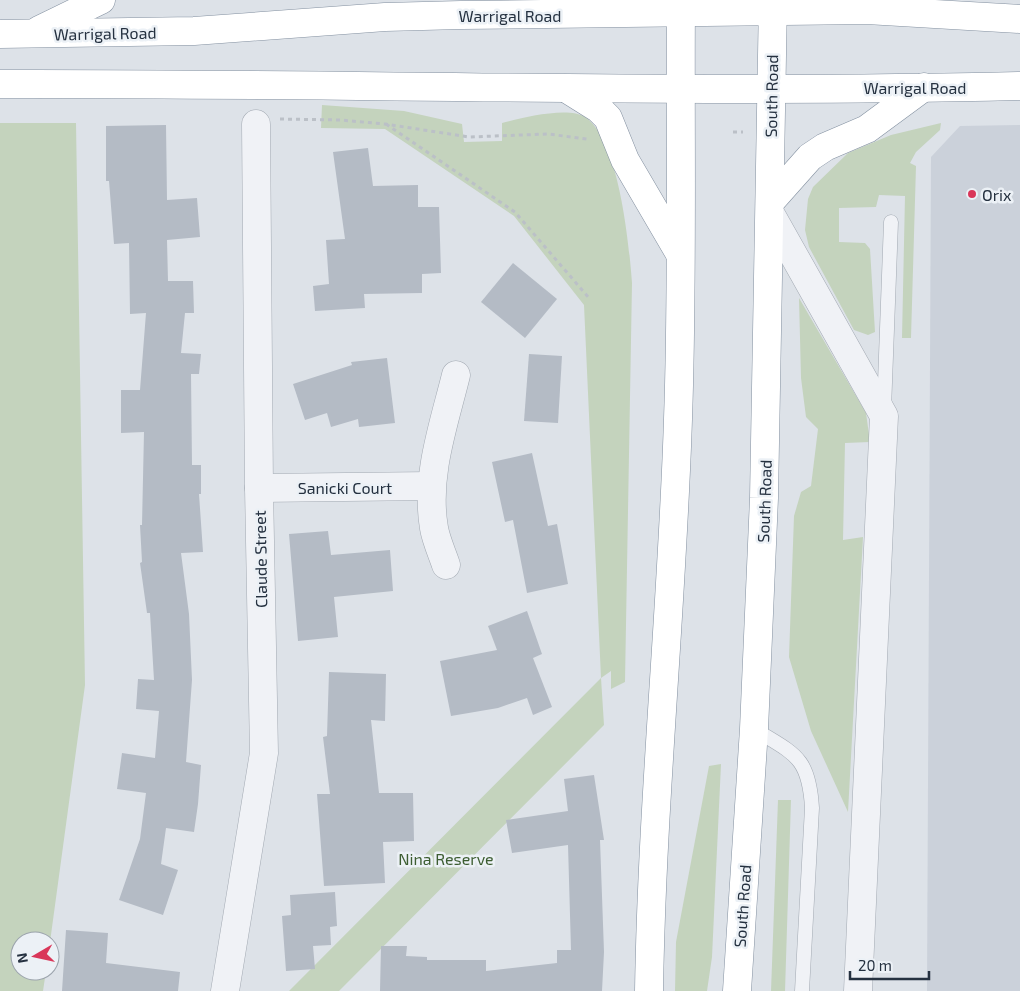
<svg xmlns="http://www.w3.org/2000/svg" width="1020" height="991" font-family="'Exo 2',sans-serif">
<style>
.built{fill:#cbd1da}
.green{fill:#c4d3bd}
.building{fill:#b4bbc5}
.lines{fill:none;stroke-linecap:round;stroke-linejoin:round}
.service-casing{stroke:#a2a9b2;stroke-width:15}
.minor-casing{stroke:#a2a9b2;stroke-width:29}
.trunk-casing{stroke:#8390a0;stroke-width:29}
.path{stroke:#bbc0c7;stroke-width:3;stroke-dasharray:4 4;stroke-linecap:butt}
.service{stroke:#f0f2f6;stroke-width:14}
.minor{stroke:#f0f2f6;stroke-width:28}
.trunk{stroke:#fff;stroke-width:28}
.poi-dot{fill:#d93659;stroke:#ecf1f6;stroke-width:2}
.labels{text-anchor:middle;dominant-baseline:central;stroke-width:5;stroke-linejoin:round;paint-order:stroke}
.street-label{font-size:16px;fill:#253140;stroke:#ecf1f6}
.poi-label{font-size:16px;fill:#253140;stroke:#ecf1f6;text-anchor:start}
.park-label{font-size:16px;fill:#3c5d31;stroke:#ecf1f6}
</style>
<rect width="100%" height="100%" fill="#dde2e8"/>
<path class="built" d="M1020 125V991H927L931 157 960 126Z"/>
<g class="green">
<path d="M322 105 404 111 462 124 464 142 502 141V123C521 118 568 106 585 117 619 139 629 243 632 283L625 682 611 689V671L601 678 604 725 339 991H289L601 678 584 305 514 216 385 129 321 128Z"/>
<path d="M0 123H76L85 685 50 942 20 941V971H46L43 991H0Z"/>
<path d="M941 123 940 130 916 152 910 163 916 166 911 338H902L905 196 879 195 876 207 839 208V242L865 243 870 249 875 332 868 335 854 330 809 247 805 230 808 199 813 187 848 153 891 135Z"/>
<path d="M799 298 866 413 870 442 845 443 843 540 863 537 848 812 811 731 789 657 794 516 801 492 811 486 818 429 806 417 801 378Z"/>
<path d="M721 764 712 957 707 991H675L676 942 709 766Z"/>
<path d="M778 800H791L785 991H771Z"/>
</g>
<g class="building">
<path d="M166 125 167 200 197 198 200 237 167 240 168 281H193L194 313H185L181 353 201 354 199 374H191L192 465H201V494H199L203 552 181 553 189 614 192 680 186 762 201 765 198 804 194 832 166 828 161 864 178 870 163 915 119 900 140 839 146 793 117 789 122 753 155 758 159 711 136 709 138 679 154 680 150 613H147L140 563 142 562 140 525H142L144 432 121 433V390H140L146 313 130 314 129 243 114 244 109 181H106V126Z"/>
<path d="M368 148 373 186 418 185V207H439L441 273 422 274V293L364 294 365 308 315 311 313 286 329 284 326 240 345 239 333 152Z"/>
<path d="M513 263 557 299 525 338 481 302Z"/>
<path d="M529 354 562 356 558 423 524 421Z"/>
<path d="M387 358 395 423 359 427 358 419 331 427 327 413 305 420 293 384 352 365 351 362Z"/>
<path d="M532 453 548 526 557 524 568 584 527 593 513 520 505 522 492 462Z"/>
<path d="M328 531 331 555 390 550 393 591 334 597 338 637 298 641 289 534Z"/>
<path d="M527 611 542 654 533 658 552 707 533 715 527 698 498 708 451 716 440 661 497 650 488 626Z"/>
<path d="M329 672 386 674 385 721 371 720 379 793H413L414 841 383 842 385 883 324 886 317 794H330L323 737 327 736Z"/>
<path d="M594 775 604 840H600L604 952 602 991H380L381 946H407L406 956 427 957V960H486V971L557 963V950H571L568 845 512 853 506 820 568 811 564 779Z"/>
<path d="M335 892 337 926 330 927 331 945 313 946 315 969 286 971 282 916 291 915 290 895Z"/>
<path d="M66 930 108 933 106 963 180 972 178 991H62Z"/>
</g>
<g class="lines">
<g class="service-casing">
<g id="service">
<path d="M884 409 891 222"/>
<path d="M754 729C794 754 809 756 812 808L802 991"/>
</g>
</g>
<g class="minor-casing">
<g id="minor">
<path d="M770 213 884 416 858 991"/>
<path d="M259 488 431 486"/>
<path d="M446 565C442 553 436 540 434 528 425 476 444 424 456 375"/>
<path d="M225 991 264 753 259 488 256 124"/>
</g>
</g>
<g class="trunk-casing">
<g id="trunk">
<path d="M39 30 101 0"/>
<path d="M0 34 194 31 385 17 461 15 867 10 1020 19"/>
<path d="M0 84C340 83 680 94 1020 86"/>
<path d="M567 89 599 109 608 118 625 160 680 254"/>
<path d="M770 202 810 157 825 147 867 129 924 87"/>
<path d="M649 991C652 800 672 610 678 419 683 279 680 139 681 0"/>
<path d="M737 991 754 729 764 498 773 0"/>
</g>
</g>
<g class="path">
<path d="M280 119 340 120 385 124 469 137 548 134 587 139"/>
<path d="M386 124 515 212 589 298"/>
<path d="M733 132H743"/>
</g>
<use href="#service" class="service"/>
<use href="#minor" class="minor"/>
<use href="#trunk" class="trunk"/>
</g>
<circle class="poi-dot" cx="972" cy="194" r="5"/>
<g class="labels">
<g class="street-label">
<text x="510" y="15">Warrigal Road</text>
<text transform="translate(105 33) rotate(-1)">Warrigal Road</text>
<text x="915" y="87">Warrigal Road</text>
<text transform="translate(771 96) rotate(-89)">South Road</text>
<text x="345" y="487">Sanicki Court</text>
<text transform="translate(764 501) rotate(-88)">South Road</text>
<text transform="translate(260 559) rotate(-91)">Claude Street</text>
<text transform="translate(742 906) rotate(-86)">South Road</text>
</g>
<g class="poi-label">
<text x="982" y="194">Orix</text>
</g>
<g class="park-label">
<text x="446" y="858">Nina Reserve</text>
</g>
</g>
<g transform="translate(35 956) rotate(261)"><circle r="24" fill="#ecf1f6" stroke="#9ca4ad"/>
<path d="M0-4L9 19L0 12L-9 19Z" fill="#d93659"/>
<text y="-8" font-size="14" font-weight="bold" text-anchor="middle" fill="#253140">N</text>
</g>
<path d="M850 971v8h79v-8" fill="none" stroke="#253140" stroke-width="2.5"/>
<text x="858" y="971" font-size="15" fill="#253140" stroke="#ecf1f6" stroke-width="4" paint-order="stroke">20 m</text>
</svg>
